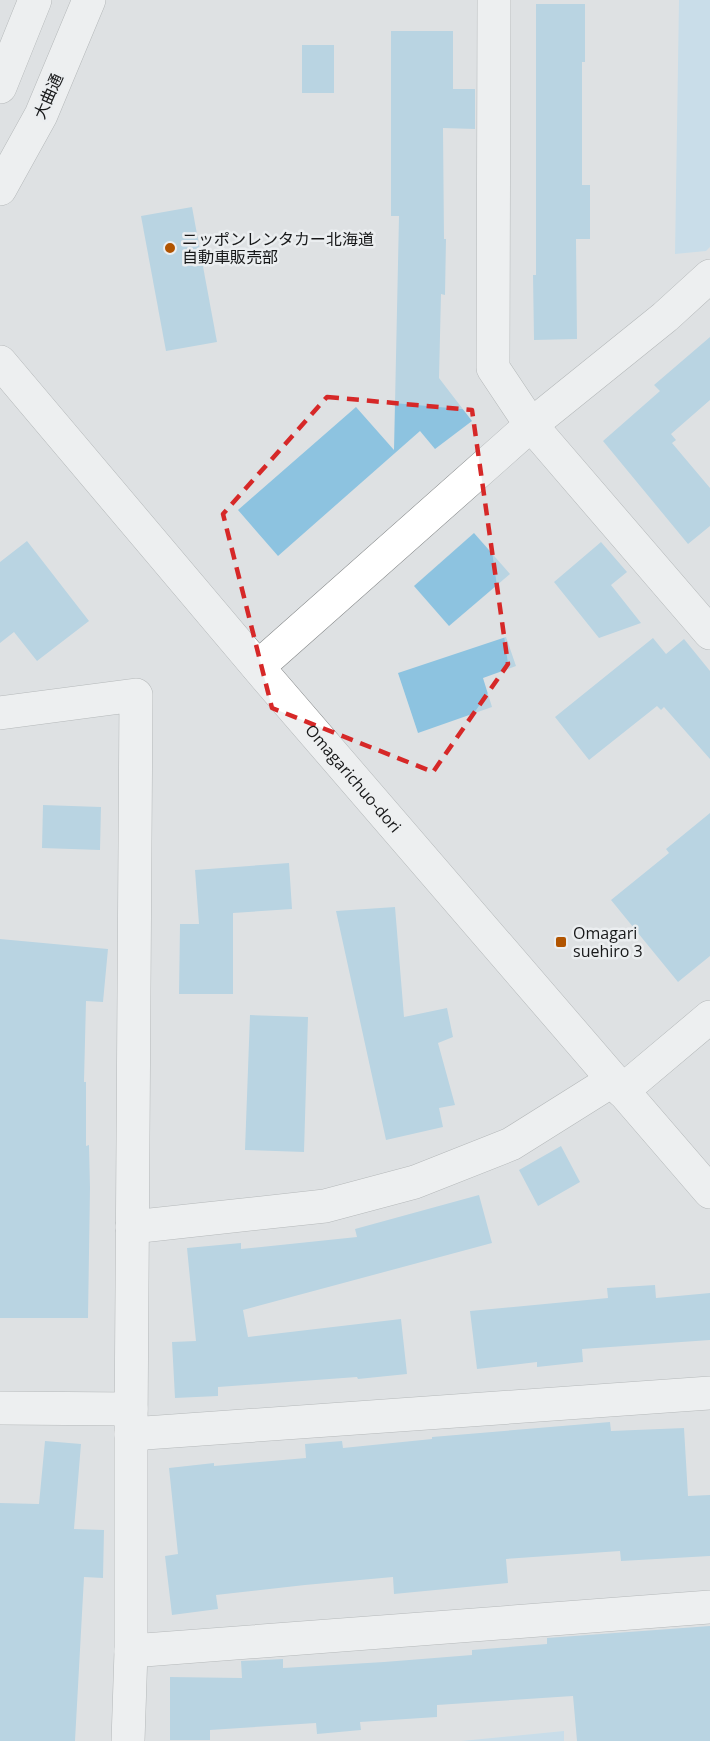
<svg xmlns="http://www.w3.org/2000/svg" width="710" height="1741" font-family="'Open Sans','Noto Sans JP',sans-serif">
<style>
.green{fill:#afd8ef}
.building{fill:#8dc3e0}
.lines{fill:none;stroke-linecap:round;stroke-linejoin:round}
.minor-casing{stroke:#838687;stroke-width:34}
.tertiary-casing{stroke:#838687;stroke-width:34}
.secondary-casing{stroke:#838687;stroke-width:34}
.minor{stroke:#fff;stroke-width:33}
.tertiary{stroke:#fff;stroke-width:33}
.secondary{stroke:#fff;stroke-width:33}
.marked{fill:none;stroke:#d62828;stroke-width:4.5;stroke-dasharray:12 8;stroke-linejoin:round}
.poi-dot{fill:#b15400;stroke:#ebeef0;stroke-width:2}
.labels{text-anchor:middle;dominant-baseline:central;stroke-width:5;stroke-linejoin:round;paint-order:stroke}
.street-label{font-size:16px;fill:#171819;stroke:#ebeef0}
.poi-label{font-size:16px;fill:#171819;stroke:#ebeef0;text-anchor:start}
</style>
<rect width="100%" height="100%" fill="#dee1e3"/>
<g class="green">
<path d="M679 0H710V247L706 251 675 254Z"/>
<path d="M564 1731V1741H461Z"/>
</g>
<g class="building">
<path d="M536 4H585V62H582V185H590V239H576L577 339 534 340 533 275H536Z"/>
<path d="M391 31H453V89H475V129L443 128 444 239H446L445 295 441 294 439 378 472 421 435 449 420 431 278 556 238 510 356 407 394 450 399 216H391Z"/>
<rect x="302" y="45" width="32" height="48"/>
<path d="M192 207 217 342 166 351 141 216Z"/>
<path d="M710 337V400L671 434 676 440 672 443 710 488V526L688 544 603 441 660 391 654 385Z"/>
<path d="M474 533 510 574 449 626 414 586Z"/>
<path d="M27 541 89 621 37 661 14 632 0 643V562Z"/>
<path d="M601 542 627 572 611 585 641 623 599 638 554 582Z"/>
<path d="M506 637 516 666 483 678 492 707 418 733 398 673Z"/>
<path d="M653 638 666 654 684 639 710 671V759L664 707 661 710 657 706 589 760 555 717Z"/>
<path d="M43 805 101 807 100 850 42 848Z"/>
<path d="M710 813V956L678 982 611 900 669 853 666 849Z"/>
<path d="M289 863 292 909 233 913V994H179L180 924H199L195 870Z"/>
<path d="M395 907 404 1017 447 1008 453 1037 438 1043 455 1105 439 1108 443 1127 386 1140 336 911Z"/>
<path d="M0 939 108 949 103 1002 86 1001 84 1082H86V1146L89 1145 90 1188 88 1318H0Z"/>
<path d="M250 1015 308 1017 304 1152 245 1150Z"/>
<path d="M561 1146 580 1182 538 1206 519 1170Z"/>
<path d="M479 1195 492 1243 243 1310 248 1337 401 1319 407 1374 358 1379 357 1377 218 1387V1396L175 1398 172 1342 196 1341 187 1248 241 1243V1249L357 1237 355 1229Z"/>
<path d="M655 1285 656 1298 710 1293V1340L582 1349 583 1362 537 1367V1362L477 1369 470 1311 608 1298 607 1288Z"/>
<path d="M610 1422 611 1431 684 1428 688 1496 710 1495V1556L621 1561 620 1551 506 1559 508 1583 394 1594 393 1577 305 1585 216 1595 218 1609 172 1615 165 1556 178 1554 169 1468 214 1463V1466L306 1458 305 1444 342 1441 343 1448 432 1439V1437Z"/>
<path d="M45 1441 81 1444 74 1529 104 1530 103 1578 84 1577 75 1741H0V1503L39 1504Z"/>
<path d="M710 1626V1741H577L573 1696 437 1705V1717L360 1722 361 1730 317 1734 316 1723 210 1730V1740H170V1677L242 1678 241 1661 283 1659V1668L384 1662 472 1655V1650L547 1644V1638Z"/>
</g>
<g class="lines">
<g class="minor-casing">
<g id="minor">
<path d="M494 0 493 368 531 425 710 633"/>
<path d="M0 713 136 695 131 1434V1651L128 1741"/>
<path d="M622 1091 710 1017"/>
<path d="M132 1227 325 1206 415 1182 511 1144 613 1080"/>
<path d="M0 1408 131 1409"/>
<path d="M131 1434 710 1393"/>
<path d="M131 1651 710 1607"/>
</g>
</g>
<g class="tertiary-casing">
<path id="tertiary" d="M258 667 531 425 665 317 710 276"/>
</g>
<g class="secondary-casing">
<g id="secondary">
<path d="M0 87 35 0"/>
<path d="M0 189 41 115 89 0"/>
<path id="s1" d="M0 362 267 678 710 1192"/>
</g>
</g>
<use href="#minor" class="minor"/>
<use href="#tertiary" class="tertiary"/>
<use href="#secondary" class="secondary"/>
</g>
<path d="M0 0H710V1741H0ZM327 397 472 410 508 664 433 772 272 708 223 514Z" fill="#dee1e3" fill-opacity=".55" fill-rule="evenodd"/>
<path class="marked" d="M327 397 472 410 508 664 433 772 272 708 223 514Z"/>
<g class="poi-dot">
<circle cx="170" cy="248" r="6"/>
<rect x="555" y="936" width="12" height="12" rx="3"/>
</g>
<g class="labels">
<g class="street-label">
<text transform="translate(48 96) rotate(-66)">大曲通</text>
<text stroke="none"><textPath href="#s1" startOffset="546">Omagarichuo-dori</textPath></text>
</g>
<g class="poi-label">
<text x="182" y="239">ニッポンレンタカー北海道<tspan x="182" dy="18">自動車販売部</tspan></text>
<text x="573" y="933">Omagari<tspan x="573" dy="18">suehiro 3</tspan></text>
</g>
</g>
</svg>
